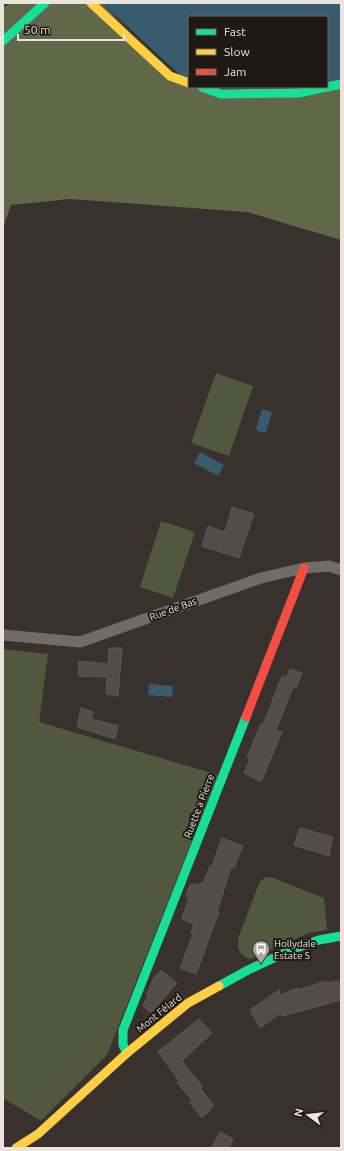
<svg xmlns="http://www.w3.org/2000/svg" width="344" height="1151" font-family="Ubuntu,sans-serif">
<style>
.green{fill:#51583e}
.forest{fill:#606849}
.water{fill:#395b6e}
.building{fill:#534c4a;stroke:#5d5653}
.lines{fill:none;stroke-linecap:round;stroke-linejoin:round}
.street{stroke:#6f6c6a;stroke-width:11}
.fast{stroke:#16e098;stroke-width:9}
.slow{stroke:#ffcf43;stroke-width:9}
.jam{stroke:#f24e42;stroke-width:9}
.labels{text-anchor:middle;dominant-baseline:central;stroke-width:4;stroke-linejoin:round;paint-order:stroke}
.street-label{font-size:10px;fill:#ece3df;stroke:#1f1916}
.poi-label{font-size:10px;fill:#ece3df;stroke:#1f1916;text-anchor:start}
</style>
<rect width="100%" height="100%" fill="#39312e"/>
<g class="green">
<path d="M216 373 253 386 229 456 191 443Z"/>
<path d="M161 521 195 532 173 598 140 587Z"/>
<path d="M3 649 48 654 39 722 218 775 107 1055 41 1121 3 1098Z"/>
<path d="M267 877H271L324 898 327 930 309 933 251 959C239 956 236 948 239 936L258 886 261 880Z"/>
</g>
<path class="forest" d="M10 3H102L170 76 221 94 341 84V240L247 212 70 199 11 205 3 228V8Z"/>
<g class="water">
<path d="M102 3H341V80L327 84V17H189V83Z"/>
<path d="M262 409 272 412 266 432H260L256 429Z"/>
<path d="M200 452 224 465 218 476 194 463Z"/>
<path d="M149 684 173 686 172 697 148 695Z"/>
</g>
<g class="building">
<path d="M232 507 254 514 239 558 202 546 208 526 225 532Z"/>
<path d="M109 648H122L118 696 106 694 107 677 78 676 79 661 108 664Z"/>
<path d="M290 669 302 673 296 688 293 687 276 730 282 732 261 782 244 773 250 759 247 757 261 724 263 725 282 676 286 678Z"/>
<path d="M81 708 93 712 91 719 118 726 115 739 77 727Z"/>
<path d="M300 828 333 837 329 856 294 845Z"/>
<path d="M222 838 243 846 234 868 231 867 217 912H219L196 974 180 968 193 934 191 933 194 924 182 919 189 897 186 896 190 885 203 883 210 866H212Z"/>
<path d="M161 970 177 983 151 1013 143 1006 148 995 147 994 153 979Z"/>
<path d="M326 981 327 983 341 981V1000L282 1016 281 1013 260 1028 250 1010 279 990 280 995 298 988V990Z"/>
<path d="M199 1019 212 1033 182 1061 202 1086 200 1088 214 1106 202 1118 190 1103 192 1100 177 1083 179 1081 158 1052Z"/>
<path d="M220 1132 233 1139 229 1148H211Z"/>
</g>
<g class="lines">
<path class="street" d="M3 635 80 642 261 578 304 568 329 566 341 570"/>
<g class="fast">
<path d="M3 41 45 3"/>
<path d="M202 87 221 94 299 93 326 87"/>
<path d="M327 87 341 84"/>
<path d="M219 986 248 970 293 949 319 940 341 936"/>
<path d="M127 1053 123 1045V1030L246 717"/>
</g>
<g class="slow">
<path d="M91 3 170 76 189 83"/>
<path d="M16 1148 38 1134 127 1053 188 1003 219 986"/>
</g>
<path class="jam" d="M246 717 304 568"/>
</g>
<defs>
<g id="bus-pin" transform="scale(0.9)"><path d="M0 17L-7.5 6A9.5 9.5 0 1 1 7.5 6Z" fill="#ada5a1" stroke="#1f1916"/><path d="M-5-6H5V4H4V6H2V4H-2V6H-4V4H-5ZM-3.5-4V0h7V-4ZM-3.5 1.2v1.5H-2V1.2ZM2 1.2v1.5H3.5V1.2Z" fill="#fff"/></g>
</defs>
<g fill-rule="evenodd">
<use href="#bus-pin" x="261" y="949"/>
</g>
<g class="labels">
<g class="street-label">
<text transform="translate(173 609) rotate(-20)">Rue de Bas</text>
<text transform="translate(199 806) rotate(-69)">Ruette a Pierre</text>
<text transform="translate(159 1013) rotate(-39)">Mont Félard</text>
</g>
<g class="poi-label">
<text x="274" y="943">Hollydale<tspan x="274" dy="12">Estate S</tspan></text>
</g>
</g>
<rect width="344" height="1151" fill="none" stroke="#ece3df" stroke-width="8"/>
<rect x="188" y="16" width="140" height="72" fill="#1f1916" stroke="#716a66"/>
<rect x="196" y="29" width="20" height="6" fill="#16e098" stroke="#716a66"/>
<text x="224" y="36" font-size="12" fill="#ece3df">Fast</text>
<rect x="196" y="49" width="20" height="6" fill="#ffcf43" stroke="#716a66"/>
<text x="224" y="56" font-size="12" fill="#ece3df">Slow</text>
<rect x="196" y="69" width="20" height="6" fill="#f24e42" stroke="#716a66"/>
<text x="224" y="76" font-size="12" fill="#ece3df">Jam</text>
<g transform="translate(308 1115) rotate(285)" stroke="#1f1916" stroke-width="3" paint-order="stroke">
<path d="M0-3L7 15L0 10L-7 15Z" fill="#ece3df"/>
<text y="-6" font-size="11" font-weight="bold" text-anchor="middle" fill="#ece3df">N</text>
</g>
<path d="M18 34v6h106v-6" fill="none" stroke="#ece3df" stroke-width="2"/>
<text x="24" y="34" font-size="12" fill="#ece3df" stroke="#1f1916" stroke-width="3" paint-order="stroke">50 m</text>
</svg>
